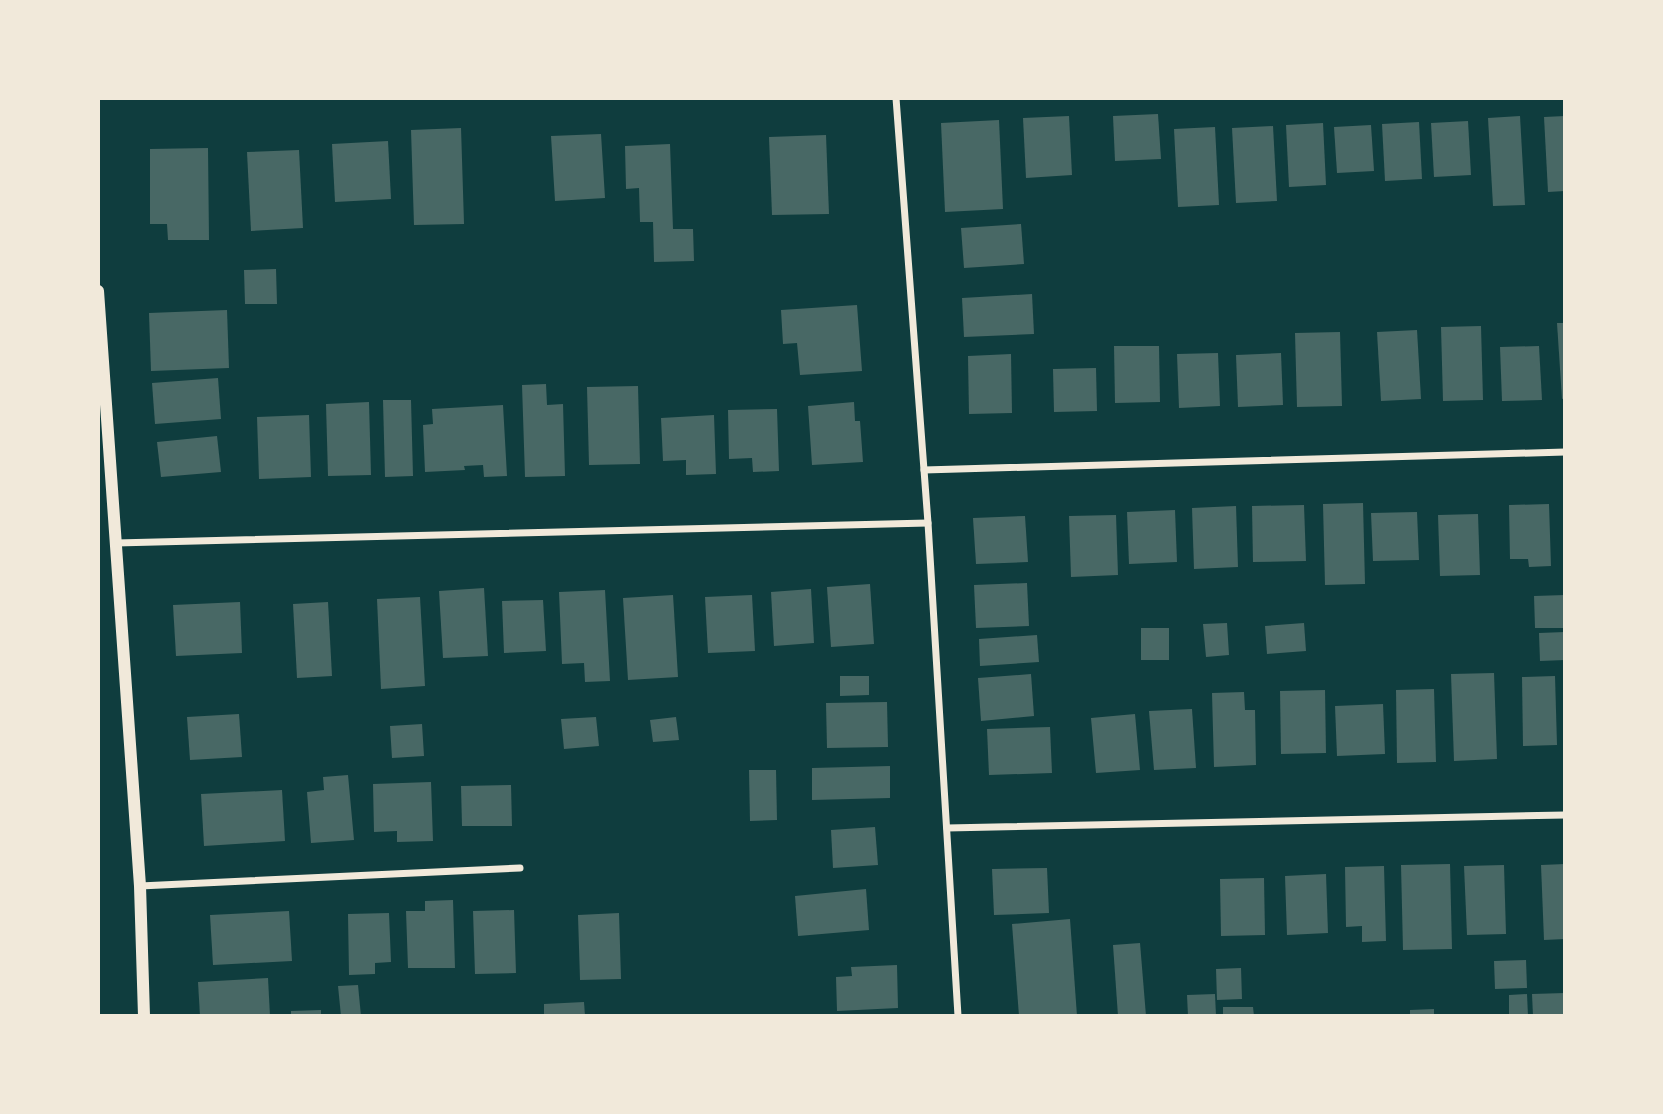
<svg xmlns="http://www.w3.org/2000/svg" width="1663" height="1114" font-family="Mulish,sans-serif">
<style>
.building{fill:#486865}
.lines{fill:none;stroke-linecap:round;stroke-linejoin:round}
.minor{stroke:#f1e9da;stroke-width:7}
.tertiary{stroke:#f1e9da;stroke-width:12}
</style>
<rect width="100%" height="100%" fill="#0f3d3e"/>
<g class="building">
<path d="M1158 114 1161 159 1115 161 1113 116Z"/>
<path d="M1069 116 1072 175 1026 178 1023 118Z"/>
<path d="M1520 116 1525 205 1493 206 1488 118Z"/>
<path d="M1565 116V191L1548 192 1544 117Z"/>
<path d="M999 120 1003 209 945 212 941 123Z"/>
<path d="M1468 121 1471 175 1434 177 1431 123Z"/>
<path d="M1419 122 1422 179 1385 181 1382 124Z"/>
<path d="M1323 123 1326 185 1289 187 1286 125Z"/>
<path d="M1371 125 1374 171 1337 173 1334 127Z"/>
<path d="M1273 126 1277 201 1236 203 1232 128Z"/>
<path d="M1215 127 1219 205 1178 207 1174 129Z"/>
<path d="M461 128 464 224 414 225 411 130Z"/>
<path d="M601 134 605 198 555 201 551 136Z"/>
<path d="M826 135 829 214 772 215 769 137Z"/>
<path d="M388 141 391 199 335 202 332 144Z"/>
<path d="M670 144 673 229H693L694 261 654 262 653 222H640L639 188 626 189 625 146Z"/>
<path d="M208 148 209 240H168L167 224H150V149Z"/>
<path d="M299 150 303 228 251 231 247 152Z"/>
<path d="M1021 224 1024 264 964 268 961 228Z"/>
<path d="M276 269 277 304H245L244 270Z"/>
<path d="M1032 294 1034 334 964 337 962 298Z"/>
<path d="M857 305 862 371 800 375 797 343 783 344 781 310Z"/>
<path d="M227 310 229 368 151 371 149 313Z"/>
<path d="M1557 323H1565V398L1562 399Z"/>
<path d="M1481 326 1483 400 1443 401 1441 327Z"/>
<path d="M1417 330 1421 399 1381 401 1377 332Z"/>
<path d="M1340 332 1342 406 1297 407 1295 333Z"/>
<path d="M1114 346H1159L1160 402 1115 403Z"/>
<path d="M1539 346 1542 400 1502 401 1500 347Z"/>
<path d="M1218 353 1220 406 1179 408 1177 354Z"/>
<path d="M1281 353 1283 405 1238 407 1236 355Z"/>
<path d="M1011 354 1012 413 969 414 968 356Z"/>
<path d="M1096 368 1097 411 1054 412 1053 369Z"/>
<path d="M218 378 221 419 155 424 152 383Z"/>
<path d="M546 384 547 405 563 404 565 476 525 477 522 385Z"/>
<path d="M638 386 640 464 589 465 587 387Z"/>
<path d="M383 400H411L413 476 385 477Z"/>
<path d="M369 402 371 475 328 476 326 404Z"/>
<path d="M854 402 855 421H860L863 462 812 465 808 406Z"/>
<path d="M503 405 507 476 484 477 483 465 464 466 465 470 425 472 423 425 433 424 432 409Z"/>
<path d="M777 409 779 471 753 472 752 458 729 459 728 410Z"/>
<path d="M309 415 311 477 259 479 257 417Z"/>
<path d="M714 415 716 474 686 475V460L663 461 661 418Z"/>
<path d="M217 436 221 472 161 477 157 442Z"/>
<path d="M1363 503 1365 584 1325 585 1323 504Z"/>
<path d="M1549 504 1551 566 1529 567 1528 559H1510L1509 505Z"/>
<path d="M1304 505 1306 561 1253 562 1252 506Z"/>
<path d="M1236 506 1238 567 1194 569 1192 508Z"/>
<path d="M1175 510 1177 562 1129 564 1127 512Z"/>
<path d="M1417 512 1419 560 1373 561 1371 513Z"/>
<path d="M1478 514 1480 575 1440 576 1438 515Z"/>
<path d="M1116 515 1118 575 1071 577 1069 516Z"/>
<path d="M1025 516 1028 562 976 564 973 518Z"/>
<path d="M1027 583 1029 626 976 628 974 585Z"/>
<path d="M870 584 874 644 831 647 827 587Z"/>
<path d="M484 588 488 656 443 658 439 591Z"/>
<path d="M811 589 814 643 774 646 771 592Z"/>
<path d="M605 590 610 681 585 682 584 663 562 664 559 592Z"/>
<path d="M673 595 678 677 628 680 623 598Z"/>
<path d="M752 595 755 651 708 653 705 597Z"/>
<path d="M1565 595V628H1535L1534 596Z"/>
<path d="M420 597 425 686 381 689 377 599Z"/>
<path d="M543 600 546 651 504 653 502 601Z"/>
<path d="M240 602 242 653 176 656 173 605Z"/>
<path d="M328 602 332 676 297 678 293 604Z"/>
<path d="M1227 623 1229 655 1206 657 1203 624Z"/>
<path d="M1304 623 1306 651 1267 654 1265 626Z"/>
<rect x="1141" y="628" width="28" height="32"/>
<path d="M1565 632V660L1540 661 1539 633Z"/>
<path d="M1037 635 1039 662 980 666 979 639Z"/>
<path d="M1494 673 1497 759 1454 761 1451 674Z"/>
<path d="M1031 674 1034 716 981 721 978 678Z"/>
<path d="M840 676H869V695L840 696Z"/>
<path d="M1555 676 1557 745 1523 746 1522 677Z"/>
<path d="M1434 689 1436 762 1397 763 1396 690Z"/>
<path d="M1325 690 1326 753 1281 754 1280 691Z"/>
<path d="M1244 692 1245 710H1255L1256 765 1214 767 1212 693Z"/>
<path d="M887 702 888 747 827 748 826 703Z"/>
<path d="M1383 704 1385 754 1337 756 1335 706Z"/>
<path d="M1192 709 1196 768 1154 770 1149 711Z"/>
<path d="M239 714 242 757 190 760 187 717Z"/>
<path d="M1135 714 1140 770 1096 773 1091 718Z"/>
<path d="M596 717 599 746 564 749 561 719Z"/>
<path d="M676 717 679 740 653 742 650 720Z"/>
<path d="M422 724 424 756 392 758 390 726Z"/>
<path d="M1050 727 1052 773 989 775 987 729Z"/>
<path d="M890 766V798L812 800V768Z"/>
<path d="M749 770H776L777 820 750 821Z"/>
<path d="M348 775 354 840 311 843 307 792 324 790 323 777Z"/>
<path d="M431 782 433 841 397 842V831L374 832 373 784Z"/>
<path d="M511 785 512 826H462L461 786Z"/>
<path d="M282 790 285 841 204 846 201 794Z"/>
<path d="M875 827 878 865 833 868 831 830Z"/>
<path d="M1450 864 1452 949 1403 950 1401 865Z"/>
<path d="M1565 864V939L1544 940 1541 865Z"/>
<path d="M1504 865 1506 934 1467 935 1464 866Z"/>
<path d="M1384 866 1386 941 1362 942V926L1346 927 1345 867Z"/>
<path d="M1047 868 1049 913 994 915 992 869Z"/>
<path d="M1326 874 1328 933 1287 935 1285 876Z"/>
<path d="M1264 878 1265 935 1221 936 1220 879Z"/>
<path d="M866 889 869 930 798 936 795 896Z"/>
<path d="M453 900 455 968H408L406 911H425V901Z"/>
<path d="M514 910 516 973 475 974 473 911Z"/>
<path d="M289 911 292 961 213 965 210 915Z"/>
<path d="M389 913 391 962 375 963V974L349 975 348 914Z"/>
<path d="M619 913 621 979 580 980 578 915Z"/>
<path d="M1070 919 1077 1016H1019L1012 924Z"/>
<path d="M1140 943 1146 1016H1118L1113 945Z"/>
<path d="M1526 960 1527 988 1495 989 1494 961Z"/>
<path d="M897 965 898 1008 837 1011 836 977 852 976 851 967Z"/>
<path d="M1241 968 1242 999 1217 1000 1216 969Z"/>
<path d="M268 978 270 1016H200L198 982Z"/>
<path d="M358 985 361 1016H341L338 986Z"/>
<path d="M1565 993V1016H1533L1532 994Z"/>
<path d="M1215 994 1216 1016H1188L1187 995Z"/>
<path d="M1527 994 1528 1016H1509V995Z"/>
<path d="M584 1002 585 1016H544V1004Z"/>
<path d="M1223 1007H1253L1254 1016H1223Z"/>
<path d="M1434 1009V1016H1410V1010Z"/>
<path d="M321 1010V1016H291V1011Z"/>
</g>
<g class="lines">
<g class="minor">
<path d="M896 98 928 523 958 1016"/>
<path d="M924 470 1565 452"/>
<path d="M116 543 928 523"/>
<path d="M947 828 1565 815"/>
<path d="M140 886 520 868"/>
</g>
<path class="tertiary" d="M98 291 140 886 144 1016"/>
</g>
<rect width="1663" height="1114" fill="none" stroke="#f1e9da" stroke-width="200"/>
</svg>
